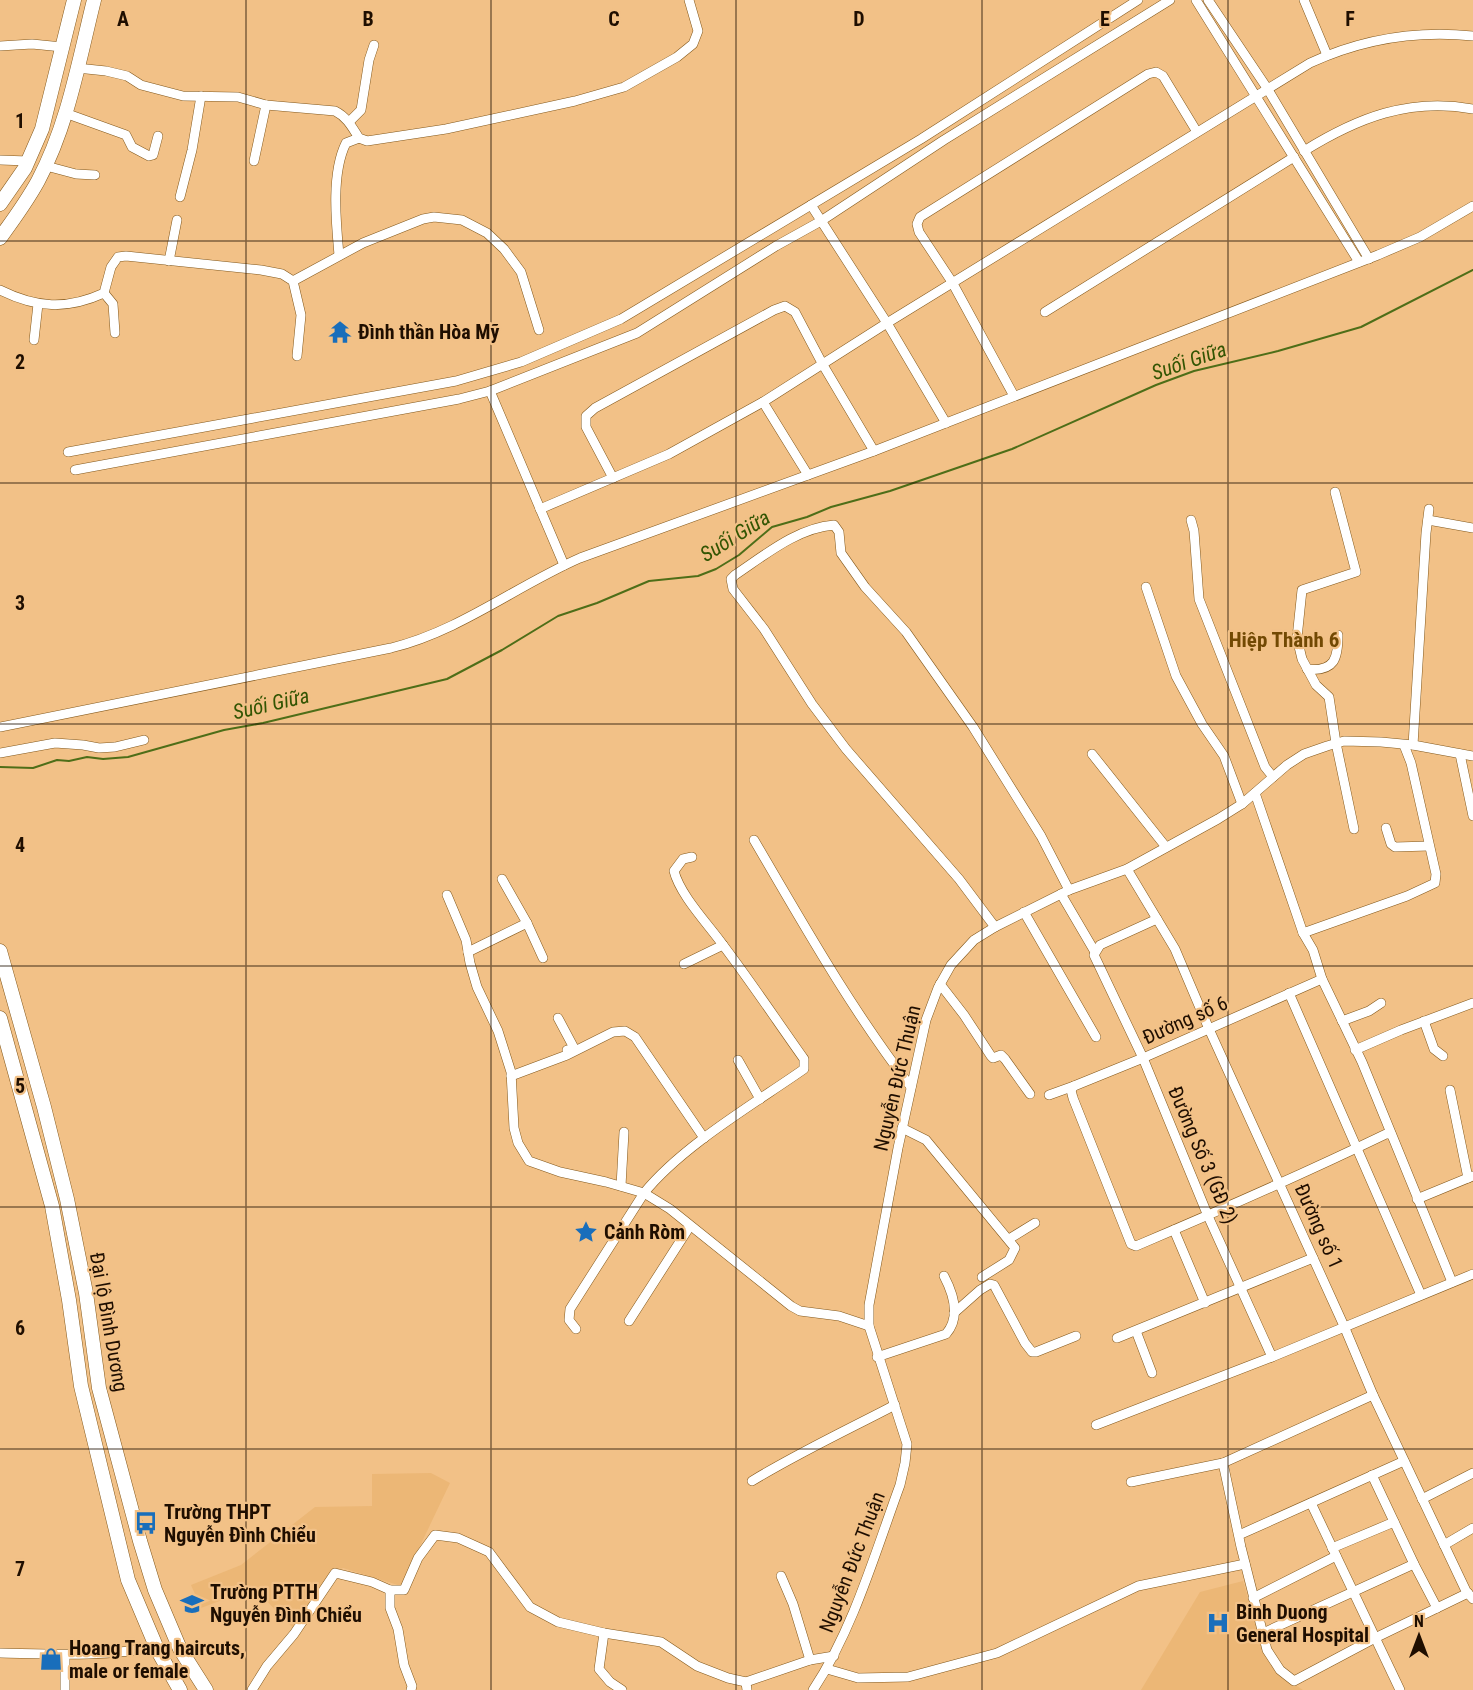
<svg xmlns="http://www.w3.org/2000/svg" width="1473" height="1690" font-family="'Roboto Condensed',sans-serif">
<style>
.built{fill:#ecb776}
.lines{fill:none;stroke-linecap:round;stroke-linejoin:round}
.stream{stroke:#4e6e18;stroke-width:2}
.minor-casing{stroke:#83581b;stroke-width:10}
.highway-casing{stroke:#83581b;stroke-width:15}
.minor{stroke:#fff;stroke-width:9}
.highway{stroke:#fff;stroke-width:14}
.grid{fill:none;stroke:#1f0e00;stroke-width:1.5;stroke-opacity:0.55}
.labels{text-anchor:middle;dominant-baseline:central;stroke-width:4.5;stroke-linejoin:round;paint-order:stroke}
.poi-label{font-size:20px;font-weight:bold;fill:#1f0e00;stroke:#f2c187;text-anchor:start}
.street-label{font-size:20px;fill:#1f0e00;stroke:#f2c187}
.water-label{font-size:21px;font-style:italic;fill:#335503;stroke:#f2c187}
.neighbourhood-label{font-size:21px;font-weight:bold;fill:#724903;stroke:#f2c187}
.grid-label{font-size:20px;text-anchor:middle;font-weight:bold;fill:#1f0e00;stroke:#f2c187;stroke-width:4.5;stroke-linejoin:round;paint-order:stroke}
</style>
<rect width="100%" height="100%" fill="#f2c187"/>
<g class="built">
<path d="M431 1473 450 1483 401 1586 343 1568 335 1570 295 1630 254 1588 201 1608 191 1585 241 1565 315 1507 372 1506V1474Z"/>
<path d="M1243 1581 1264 1653 1277 1673 1303 1690H1141L1200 1592Z"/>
</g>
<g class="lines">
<path class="stream" d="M0 767 33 768 57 760 69 761 87 757 103 759 128 757 224 730 263 723 447 679 502 650 558 616 597 603 649 581 698 576 716 569 739 555 772 527 807 517 831 507 890 491 1012 449 1156 385 1194 371 1278 351 1361 327 1473 270"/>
<g class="minor-casing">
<g id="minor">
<path d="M1196 0 1359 262"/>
<path d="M1208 0 1267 88 1369 259"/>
<path d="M1304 0 1327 55"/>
<path d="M0 46 32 44 62 47"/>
<path d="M77 68 106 71 127 76 141 85 183 96 238 97 266 105 335 111C347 117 352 127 359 138L367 141 446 129 575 101 624 87 677 57 693 44 698 31 689 0"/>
<path d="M65 113 126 135 132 147 149 156 153 155 158 136"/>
<path d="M349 122 361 110 369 60 374 45"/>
<path d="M1304 151C1357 118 1410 97 1473 109"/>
<path d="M0 160 28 161"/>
<path d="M254 161 266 105"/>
<path d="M46 166 76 174 95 175"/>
<path d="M180 197 192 150 201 96"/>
<path d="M811 205 887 323 946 423"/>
<path d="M339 255C336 222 331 173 346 143L359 138"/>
<path d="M169 261 177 220"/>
<path d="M293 281 363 243 423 219 434 217 462 220 487 233 504 249 521 272 539 330"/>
<path d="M0 290C36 308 67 310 104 293L111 267 118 257 126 256 261 270 282 274 293 281 301 315 297 356"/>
<path d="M104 293 113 304 115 333"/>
<path d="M1045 312 1294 157"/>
<path d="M34 340 38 304"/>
<path d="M490 391 564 565"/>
<path d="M1014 396 952 282 919 232 917 224 920 217 1148 74 1156 72 1163 76 1197 132"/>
<path d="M763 402 808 475"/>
<path d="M68 452 456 381 521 362 621 319 921 139 1138 0"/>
<path d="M75 470 459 399 490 391 637 333 776 246 821 221 944 140 1170 0"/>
<path d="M613 478 586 427V416L595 408 774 310 785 306 795 312 823 365 874 451"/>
<path d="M1335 492 1356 572 1302 590 1297 638 1302 659 1316 685 1329 697 1336 743 1354 829"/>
<path d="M540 509 669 454 763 402 887 323 1310 63C1362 39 1415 30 1473 36"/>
<path d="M1191 520 1194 531 1199 599 1265 767 1273 777"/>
<path d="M1428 520 1473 528"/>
<path d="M1146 587 1176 676 1202 724 1224 756 1242 804"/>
<path d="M1307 669C1335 672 1338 658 1338 635"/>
<path d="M0 727 391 648C460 631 516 586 580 558L874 451 1378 255 1420 237 1473 206"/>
<path d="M1413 745 1426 533 1429 509"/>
<path d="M0 753 55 743 83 745 99 748 115 747 144 740"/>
<path d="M1092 754 1166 847"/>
<path d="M1460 754 1473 816"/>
<path d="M1255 793 1303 933 1407 896 1435 883 1436 874 1411 763 1404 745"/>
<path d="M1386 828 1391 844 1395 847 1429 846"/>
<path d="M754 840C803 924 851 1009 911 1087"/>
<path d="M1127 869 1175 949 1209 1029 1344 1326 1373 1395 1466 1591 1473 1599"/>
<path d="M502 879 527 923"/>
<path d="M1061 894 1095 952"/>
<path d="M447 895 466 940 470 963 477 987 498 1031 511 1072 514 1128 518 1143 529 1161 560 1172 606 1182 644 1193 670 1209 791 1306 800 1311 839 1316 869 1326"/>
<path d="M1024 912 1096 1037"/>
<path d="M1157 919 1100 945 1094 955 1143 1058 1208 1216 1272 1357"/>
<path d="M995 927 959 879 846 749 812 704 764 629 733 589 731 579 735 575C765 555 797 528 834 525L839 532 841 553 865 587 906 632 973 727 1041 836 1069 890"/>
<path d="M1303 933 1313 950 1322 979 1362 1062 1452 1282"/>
<path d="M468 952 527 923 543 958"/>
<path d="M684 964 723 945"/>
<path d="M1322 979 1143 1058 1074 1086 1071 1090 1073 1098 1131 1244 1136 1246C1221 1210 1303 1174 1386 1134H1391"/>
<path d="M940 984 964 1015 991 1056 993 1058 1001 1055 1005 1059 1030 1094"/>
<path d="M1289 993 1421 1295"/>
<path d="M558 1018 574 1048 567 1050"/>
<path d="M1342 1021 1369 1011 1381 1003"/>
<path d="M1424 1021 1434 1049 1443 1056"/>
<path d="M1355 1050 1401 1030 1473 1003"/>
<path d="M738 1060 760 1099"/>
<path d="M511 1076 567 1055 613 1032 625 1031 635 1037 704 1138"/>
<path d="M1450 1090 1468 1178"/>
<path d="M1049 1095 1074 1086"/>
<path d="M902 1128 926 1140 1015 1248 1009 1260 982 1277"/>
<path d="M621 1186 624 1132"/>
<path d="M1417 1199 1473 1176"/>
<path d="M1174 1230 1205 1303"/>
<path d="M1009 1239 1035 1223"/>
<path d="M954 1313 980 1290 990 1284 994 1285 1025 1343 1032 1352H1036L1076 1336"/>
<path d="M629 1321 690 1226"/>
<path d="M576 1329 569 1320 570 1309 644 1193C682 1146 754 1104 804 1069V1059C777 1021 751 982 723 945 708 924 680 895 674 871L683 859 692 857"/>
<path d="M1136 1331 1152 1373"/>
<path d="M1117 1338 1313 1258"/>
<path d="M877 1357 946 1334C961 1317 954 1295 944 1276"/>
<path d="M1096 1425 1272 1357 1473 1274"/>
<path d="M1223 1463 1241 1547 1267 1650 1280 1670 1294 1681 1375 1638 1468 1593"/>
<path d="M1372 1475 1414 1564 1437 1608"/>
<path d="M752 1481C798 1453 847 1430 895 1405"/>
<path d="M1131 1482 1223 1463 1373 1395"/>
<path d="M1422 1499 1473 1473"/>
<path d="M1311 1503 1400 1690"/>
<path d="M1239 1535 1404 1461"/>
<path d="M1444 1545 1473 1528"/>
<path d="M1332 1548 1394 1522"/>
<path d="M781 1576 793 1604 810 1660"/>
<path d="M1253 1598 1336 1556"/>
<path d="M604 1633 599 1669 610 1682 622 1690"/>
<path d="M1263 1633 1414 1564"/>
<path d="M0 1653C52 1654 105 1657 156 1647"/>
<path d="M827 1669 858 1678 908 1677 997 1653 1138 1586 1245 1564"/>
<path d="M65 1690V1655"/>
<path d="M252 1690 267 1666 294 1634 335 1573 372 1582 390 1590"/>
<path d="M411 1690 412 1686 404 1665 398 1629 390 1608V1590H404L418 1558 435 1535 458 1538 489 1552 530 1607 558 1622 604 1633 661 1642 697 1666 728 1678 746 1682"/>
<path d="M747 1690 746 1682 810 1660 834 1656"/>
<path d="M813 1690C853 1630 875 1553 900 1485L905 1463 907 1444 869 1326V1305L898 1148 926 1020 938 988 951 965 974 940 995 927 1069 890 1127 869 1218 819 1242 804 1287 765 1304 754 1327 746 1344 741 1381 742 1413 745 1473 756"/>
</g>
</g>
<g class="highway-casing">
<g id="highway">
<path d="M0 204 25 168 42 129 74 0"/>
<path d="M0 238C14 219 27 201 38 181 68 125 79 60 94 0"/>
<path d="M0 951 44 1107 67 1199 86 1293 99 1388 140 1541 155 1590 180 1649 206 1690"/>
<path d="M0 1018 52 1206 69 1300 81 1386 128 1580 158 1651 180 1690"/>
</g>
</g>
<use href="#minor" class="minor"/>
<use href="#highway" class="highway"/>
</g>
<path class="grid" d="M246 0V1690M491 0V1690M736 0V1690M982 0V1690M1228 0V1690M0 241H1473M0 483H1473M0 724H1473M0 966H1473M0 1207H1473M0 1449H1473"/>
<defs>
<g id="temple-bare" transform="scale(1.8)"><path d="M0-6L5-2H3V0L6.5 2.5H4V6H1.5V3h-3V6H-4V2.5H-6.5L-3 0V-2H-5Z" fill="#196ebb" stroke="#f2c187" stroke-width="2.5" paint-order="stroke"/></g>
<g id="sight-bare" transform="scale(1.8)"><path d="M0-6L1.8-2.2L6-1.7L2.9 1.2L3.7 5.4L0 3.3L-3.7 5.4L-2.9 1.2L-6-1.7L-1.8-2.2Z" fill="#196ebb" stroke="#f2c187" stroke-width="2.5" paint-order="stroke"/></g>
<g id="bus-bare" transform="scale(1.8)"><path d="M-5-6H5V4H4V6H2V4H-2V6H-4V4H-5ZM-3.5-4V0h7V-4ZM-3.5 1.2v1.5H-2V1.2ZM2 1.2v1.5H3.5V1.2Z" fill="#196ebb" stroke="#f2c187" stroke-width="2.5" paint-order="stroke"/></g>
<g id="school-bare" transform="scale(1.8)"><path d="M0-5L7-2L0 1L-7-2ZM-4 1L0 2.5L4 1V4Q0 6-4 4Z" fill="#196ebb" stroke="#f2c187" stroke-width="2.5" paint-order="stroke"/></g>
<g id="hospital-bare" transform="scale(1.8)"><path d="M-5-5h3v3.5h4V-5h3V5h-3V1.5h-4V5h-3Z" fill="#196ebb" stroke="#f2c187" stroke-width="2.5" paint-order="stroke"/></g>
<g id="shop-bare" transform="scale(1.8)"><path d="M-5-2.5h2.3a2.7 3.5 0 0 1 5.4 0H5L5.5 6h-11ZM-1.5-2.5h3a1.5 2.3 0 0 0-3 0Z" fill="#196ebb" stroke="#f2c187" stroke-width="2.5" paint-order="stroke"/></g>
</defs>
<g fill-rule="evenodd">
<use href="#temple-bare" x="340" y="332"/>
<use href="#sight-bare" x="586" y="1232"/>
<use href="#bus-bare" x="146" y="1523"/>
<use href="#school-bare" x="192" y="1604"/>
<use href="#hospital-bare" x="1218" y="1623"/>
<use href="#shop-bare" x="51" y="1659"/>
</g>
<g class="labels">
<g class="poi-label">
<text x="358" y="332">Đình thần Hòa Mỹ</text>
<text x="604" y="1232">Cảnh Ròm</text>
<text x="164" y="1512">Trường THPT<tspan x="164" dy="23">Nguyễn Đình Chiểu</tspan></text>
<text x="210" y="1592">Trường PTTH<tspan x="210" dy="23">Nguyễn Đình Chiểu</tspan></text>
<text x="1236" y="1612">Binh Duong<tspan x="1236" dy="23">General Hospital</tspan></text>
<text x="69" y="1648">Hoang Trang haircuts,<tspan x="69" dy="23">male or female</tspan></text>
</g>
<g class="street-label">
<text transform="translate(1185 1020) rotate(-24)">Đường số 6</text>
<text transform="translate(897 1078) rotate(-77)">Nguyễn Đức Thuận</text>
<text transform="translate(1203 1155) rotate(67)">Đường Số 3 (GĐ 2)</text>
<text transform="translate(1319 1226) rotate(66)">Đường số 1</text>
<text transform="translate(109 1322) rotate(80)">Đại lộ Bình Dương</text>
<text transform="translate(852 1562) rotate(-69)">Nguyễn Đức Thuận</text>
</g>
<g class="water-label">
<text transform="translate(1189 361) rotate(-19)">Suối Giữa</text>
<text transform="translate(735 536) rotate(-32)">Suối Giữa</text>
<text transform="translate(271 704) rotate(-13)">Suối Giữa</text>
</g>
<g class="neighbourhood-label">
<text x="1284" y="640">Hiệp Thành 6</text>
</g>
</g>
<g class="grid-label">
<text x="123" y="26">A</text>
<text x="368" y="26">B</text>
<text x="614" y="26">C</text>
<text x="859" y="26">D</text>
<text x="1105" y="26">E</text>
<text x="1350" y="26">F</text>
<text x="20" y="128">1</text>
<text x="20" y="369">2</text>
<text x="20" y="610">3</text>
<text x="20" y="852">4</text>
<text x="20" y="1093">5</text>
<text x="20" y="1335">6</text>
<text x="20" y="1576">7</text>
</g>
<g transform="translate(1419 1636)" stroke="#f2c187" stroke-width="4.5" paint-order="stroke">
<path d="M0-4.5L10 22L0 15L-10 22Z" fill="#1f0e00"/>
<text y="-9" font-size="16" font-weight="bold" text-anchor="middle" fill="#1f0e00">N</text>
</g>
</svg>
